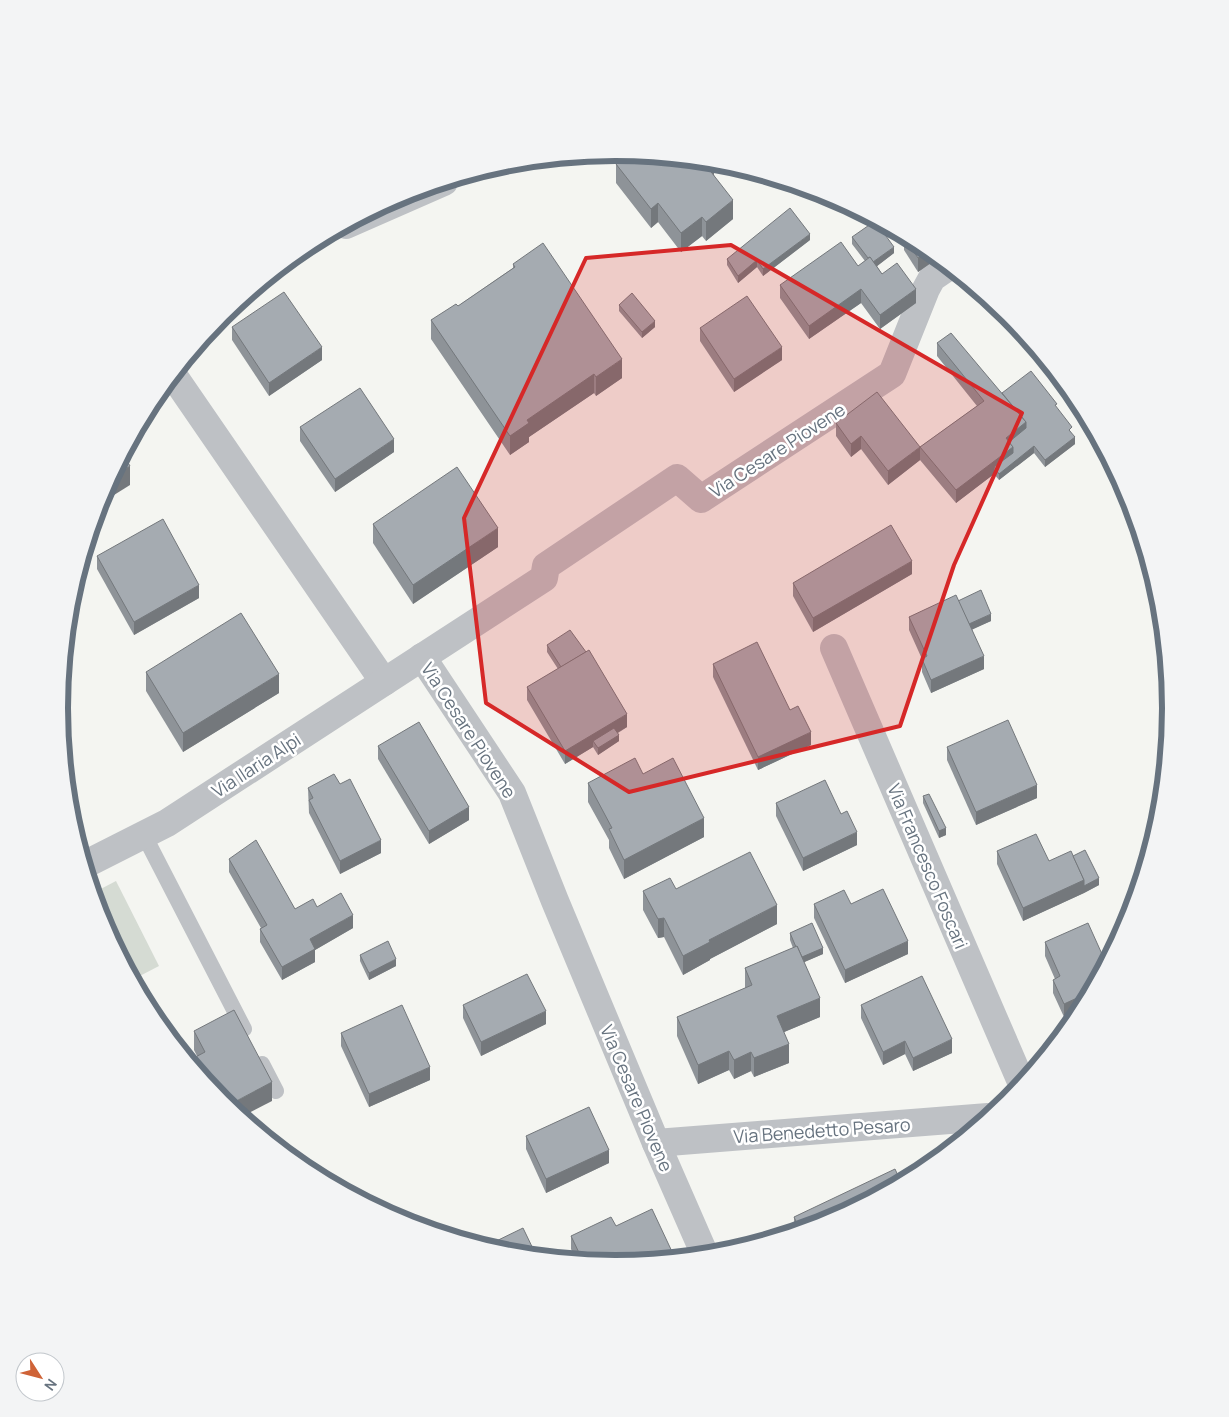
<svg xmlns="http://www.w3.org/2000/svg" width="1229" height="1417" font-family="Manrope,sans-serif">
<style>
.green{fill:#d5dbd3}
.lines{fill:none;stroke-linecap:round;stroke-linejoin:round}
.lane{stroke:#bec1c5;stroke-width:16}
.street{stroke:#bec1c5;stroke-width:28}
.wall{fill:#8e9398}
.shaded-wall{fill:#74787c}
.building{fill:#a5abb1;stroke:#74787c}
.marked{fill:#d62828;fill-opacity:0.2;stroke:#d62828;stroke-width:4;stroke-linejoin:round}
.labels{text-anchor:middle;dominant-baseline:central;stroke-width:5;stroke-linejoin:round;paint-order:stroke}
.street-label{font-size:18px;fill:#67737f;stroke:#fff}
.rim{fill:none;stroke:#67737f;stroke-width:6}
</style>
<rect width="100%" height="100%" fill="#f4f5f1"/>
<path class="green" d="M116 881 159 966 132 980 101 921 93 893Z"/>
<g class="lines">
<g class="lane">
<path d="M144 835 244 1029"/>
<path d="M262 1064 276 1091"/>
</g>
<g class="street">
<path d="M346 225 444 182"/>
<path d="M173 375 384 682"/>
<path d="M834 648 1022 1084"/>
<path d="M422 657 512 793 555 901 656 1143 705 1255"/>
<path d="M84 865 167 823 544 578 546 566 677 478 701 499 892 374 926 289 932 278 948 267"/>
<path d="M656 1143 988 1117"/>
</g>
</g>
<g class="wall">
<path d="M616 164 714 175 733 219 706 241 702 236 681 252 658 222 651 228 616 183Z"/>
<path d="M852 237 894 253 877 266 882 274 916 303 880 329 861 303 809 339 780 298V285L858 266 865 261 852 244Z"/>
<path d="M904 237 923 247 938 258 918 272 904 250Z"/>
<path d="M810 240 763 276 757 267 738 283 727 265V259Z"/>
<path d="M513 264 622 378 596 396 594 393 529 437V442L510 455 431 339V320L458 306 513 268Z"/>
<path d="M619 305 655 327 642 338 619 311Z"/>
<path d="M232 327 322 360 269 396 232 340Z"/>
<path d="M700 328 782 360 734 392 700 341Z"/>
<path d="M937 343 1002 393 1057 409 1072 434 1075 444 1045 467 1034 453 999 480 994 474 956 503 920 460V447L977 406 937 356Z"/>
<path d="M836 423 920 460 888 485 861 449 851 457 836 436Z"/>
<path d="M300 427 394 452 335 492 300 441Z"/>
<path d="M373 524 498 547 413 604 373 543Z"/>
<path d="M97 556 199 598 134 635 97 569Z"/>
<path d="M912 574 813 632 793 596V583Z"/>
<path d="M958 601 991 621 972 629 984 669 931 693 922 672V659L909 630V617Z"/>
<path d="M547 645 627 727 618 733 619 741 598 755 593 747 565 764 527 700V687L558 669 547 652Z"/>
<path d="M713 664 790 710 811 745 758 770 713 677Z"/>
<path d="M146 672 279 693 183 752 146 691Z"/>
<path d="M1168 689 1170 709V712L1164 698V692Z"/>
<path d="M378 746 469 820 429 844 378 759Z"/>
<path d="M947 747 1037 798 976 825 947 760Z"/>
<path d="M643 774 704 837 624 879 609 848V840L588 802V783Z"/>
<path d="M308 788 381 853 340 874 309 813Z"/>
<path d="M923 796 946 835 939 838 923 803Z"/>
<path d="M776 803 841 814 857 845 803 871 776 816Z"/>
<path d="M997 851 1049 861 1073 856 1099 885 1084 893 1023 921 997 864Z"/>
<path d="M1147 858 1141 877 1140 875V862Z"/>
<path d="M229 859 295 909 317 907 353 928 315 950V962L282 980 260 942V929L261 928 229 872Z"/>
<path d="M676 889 777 924 710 959V960L683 975 664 937 658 938 643 910V891Z"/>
<path d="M814 904H851L908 954 845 983 814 918Z"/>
<path d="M790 933 823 954 804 962 820 1017 784 1032 789 1063 754 1077 751 1071 734 1079 729 1070 698 1084 677 1036V1017L745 988V968L793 948 790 940Z"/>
<path d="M1045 942 1106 963 1081 1009 1064 1017 1053 993V980L1055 979 1045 956Z"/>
<path d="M360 955 396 966 369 980 360 961Z"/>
<path d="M463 1005 546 1024 481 1056 463 1018Z"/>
<path d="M861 1005 952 1053 913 1071 905 1054 883 1065 861 1018Z"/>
<path d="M194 1031 272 1101 197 1056 194 1050Z"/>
<path d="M341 1033 430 1080 369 1107 341 1046Z"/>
<path d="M526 1136 609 1163 546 1193 526 1149Z"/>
<path d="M794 1217 827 1222 794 1232Z"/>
<path d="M616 1226 614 1264 576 1260 571 1249V1236Z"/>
</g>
<g class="shaded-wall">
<path d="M714 164V183L708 168Z"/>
<path d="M733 200V219L706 241V222Z"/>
<path d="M658 203V222L651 228V209Z"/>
<path d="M702 217V236L681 252V233Z"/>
<path d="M810 234V240L763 276V269Z"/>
<path d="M894 247V253L872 270V263Z"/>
<path d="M929 251 938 258 918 272V258Z"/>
<path d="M757 260V267L738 283V276Z"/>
<path d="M861 289V303L809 339V326Z"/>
<path d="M916 289V303L880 329V315Z"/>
<path d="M655 321V327L642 338V332Z"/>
<path d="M322 347V360L269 396V383Z"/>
<path d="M782 347V360L734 392V379Z"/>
<path d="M622 359V378L596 396V377Z"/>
<path d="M594 374V393L529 437V442L510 455V436L527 420Z"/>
<path d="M1026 422V435L1009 449 1006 438Z"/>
<path d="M861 436V449L851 457V444Z"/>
<path d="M1075 437V444L1045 467V460Z"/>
<path d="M394 439V452L335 492V479Z"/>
<path d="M1034 446V453L999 480V474Z"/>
<path d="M920 447V460L888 485V471Z"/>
<path d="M1013 447V460L994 467V474L956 503V490Z"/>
<path d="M130 466V485L98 505 101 496 110 479Z"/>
<path d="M498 528V547L413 604V585Z"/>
<path d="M912 561V574L813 632V618Z"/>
<path d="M199 585V598L134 635V622Z"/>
<path d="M991 614V621L967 632V625Z"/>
<path d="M984 656V669L931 693V680Z"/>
<path d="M279 674V693L183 752V733Z"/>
<path d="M627 714V727L596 745 593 741V747L565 764V751Z"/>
<path d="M811 732V745L758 770V757Z"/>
<path d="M619 735V741L598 755V748Z"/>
<path d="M1037 785V798L976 825V812Z"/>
<path d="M469 807V820L429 844V831Z"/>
<path d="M704 818V837L624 879V860Z"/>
<path d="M946 828V835L939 838V831Z"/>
<path d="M857 832V845L803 871V858Z"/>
<path d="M381 840V853L340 874V861Z"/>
<path d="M1099 878V885L1084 893V886Z"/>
<path d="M1084 880V893L1023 921V908Z"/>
<path d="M777 905V924L710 959V960L683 975V956L709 940Z"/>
<path d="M353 915V928L315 950V962L282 980V967L310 939Z"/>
<path d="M664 918V937L658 938V919Z"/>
<path d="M908 941V954L845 983V970Z"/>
<path d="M823 948V954L800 964V957Z"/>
<path d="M396 959V966L369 980V973Z"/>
<path d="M1090 992 1081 1009 1064 1017V1004Z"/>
<path d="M820 998V1017L777 1035V1016Z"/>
<path d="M546 1011V1024L481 1056V1042Z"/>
<path d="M952 1039V1053L913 1071V1058Z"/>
<path d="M905 1041V1054L883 1065V1052Z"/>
<path d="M789 1044V1063L754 1077V1058Z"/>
<path d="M729 1051V1070L698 1084V1065Z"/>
<path d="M751 1052V1071L734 1079V1060Z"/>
<path d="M430 1067V1080L369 1107V1094Z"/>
<path d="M272 1082V1101L241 1117 227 1106Z"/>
<path d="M609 1150V1163L546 1193V1179Z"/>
</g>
<g class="building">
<path d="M628 154 713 162 714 164 708 168 733 200 706 222 702 217 681 233 658 203 651 209 616 164Z"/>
<path d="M790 208 810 234 763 269 757 260 738 276 727 259Z"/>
<path d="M875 221 894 247 873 262 870 257 868 258 852 237Z"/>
<path d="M905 236 923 247 929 251 918 258 904 237Z"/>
<path d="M841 242 858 266 870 257 882 274 897 263 916 289 880 315 861 289 809 326 780 285Z"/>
<path d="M543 243 622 359 596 377 594 374 527 420 529 423 510 436 431 320 456 304 458 306 515 267 513 264Z"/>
<path d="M284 292 322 347 269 383 232 327Z"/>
<path d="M632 293 655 321 642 332 619 305Z"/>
<path d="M747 296 782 347 734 379 700 328Z"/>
<path d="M951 333 1026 422 1006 438 1013 447 956 490 920 447 984 401 937 343Z"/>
<path d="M1031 371 1057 404 1055 405 1072 427 1069 430 1075 437 1045 460 1034 446 999 474 994 467 1013 453V447L1009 442 1026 428V422L1002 393Z"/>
<path d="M360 388 394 439 335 479 300 427Z"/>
<path d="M877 392 920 447 888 471 861 436 851 444 836 423Z"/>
<path d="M123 454 130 466 110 479Z"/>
<path d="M457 467 498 528 413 585 373 524Z"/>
<path d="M163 519 199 585 134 622 97 556Z"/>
<path d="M891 525 912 561 813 618 793 583Z"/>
<path d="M981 590 991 614 969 624 958 601Z"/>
<path d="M956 595 984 656 931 680 922 659 927 656 909 617Z"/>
<path d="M241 613 279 674 183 733 146 672Z"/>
<path d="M570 630 586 652 561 667 547 645Z"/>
<path d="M757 642 790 710 798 706 811 732 758 757 713 664Z"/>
<path d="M589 650 627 714 565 751 527 687Z"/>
<path d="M1168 689 1170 705 1164 692Z"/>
<path d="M1008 720 1037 785 976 812 947 747Z"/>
<path d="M419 722 469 807 429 831 378 746Z"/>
<path d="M614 728 619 735 598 748 593 741Z"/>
<path d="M635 758 643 774 673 758 704 818 624 860 609 829 612 828 588 783Z"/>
<path d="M334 774 340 784 350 779 381 840 340 861 309 800 313 798 308 788Z"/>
<path d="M825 780 841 814 847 811 857 832 803 858 776 803Z"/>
<path d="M929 794 946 828 939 831 923 796Z"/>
<path d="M1036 834 1049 861 1071 851 1084 880 1023 908 997 851Z"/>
<path d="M256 840 295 909 313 899 317 907 341 893 353 915 310 939 315 949 282 967 260 929 267 925 229 859Z"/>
<path d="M1085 850 1099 878 1084 886V880L1073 856Z"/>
<path d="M750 852 777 905 709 940 710 942 683 956 664 918 658 919 643 891 670 878 676 889Z"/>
<path d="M1147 858 1144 869 1140 862Z"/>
<path d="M883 889 908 941 845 970 814 904 844 890 851 904Z"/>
<path d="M812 923 823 948 802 957 797 946 796 947 790 933Z"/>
<path d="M1088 923 1106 963 1090 992 1064 1004 1053 980 1060 976 1045 942Z"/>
<path d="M388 941 396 959 369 973 360 955Z"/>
<path d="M797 946 820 998 777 1016 789 1044 754 1058 751 1052 734 1060 729 1051 698 1065 677 1017 752 985 745 968Z"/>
<path d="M527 974 546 1011 481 1042 463 1005Z"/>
<path d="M922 976 952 1039 913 1058 905 1041 883 1052 861 1005Z"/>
<path d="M402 1005 430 1067 369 1094 341 1033Z"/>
<path d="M234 1010 272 1082 227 1106 221 1101 188 1061 205 1052 194 1031Z"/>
<path d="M589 1107 609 1150 546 1179 526 1136Z"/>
<path d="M895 1169 901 1182 827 1222 800 1230 794 1217Z"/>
<path d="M652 1209 675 1258 614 1264 583 1261 571 1236 611 1217 616 1226Z"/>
<path d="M523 1228 537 1257 506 1254 484 1247Z"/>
</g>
<path class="marked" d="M731 245 1022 413 954 565 900 726 629 792 486 703 464 518 586 258Z"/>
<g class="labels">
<g class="street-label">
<text transform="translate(777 450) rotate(-33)">Via Cesare Piovene</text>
<text transform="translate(469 730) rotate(57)">Via Cesare Piovene</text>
<text transform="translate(256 765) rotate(-33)">Via Ilaria Alpi</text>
<text transform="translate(928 866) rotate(67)">Via Francesco Foscari</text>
<text transform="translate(637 1098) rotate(67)">Via Cesare Piovene</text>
<text transform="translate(822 1130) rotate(-4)">Via Benedetto Pesaro</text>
</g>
</g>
<path d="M0 0H1229V1417H0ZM68 708a547 547 0 1 1 1094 0a547 547 0 1 1-1094 0Z" fill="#f3f4f5" fill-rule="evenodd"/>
<path class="rim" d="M68 708a547 547 0 1 1 1094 0a547 547 0 1 1-1094 0Z"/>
<g transform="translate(40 1377) rotate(126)"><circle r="24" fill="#ffffff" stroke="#c2c7cc"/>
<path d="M0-4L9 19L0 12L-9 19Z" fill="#cf6337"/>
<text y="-8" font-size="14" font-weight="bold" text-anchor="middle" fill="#67737f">N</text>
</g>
</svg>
